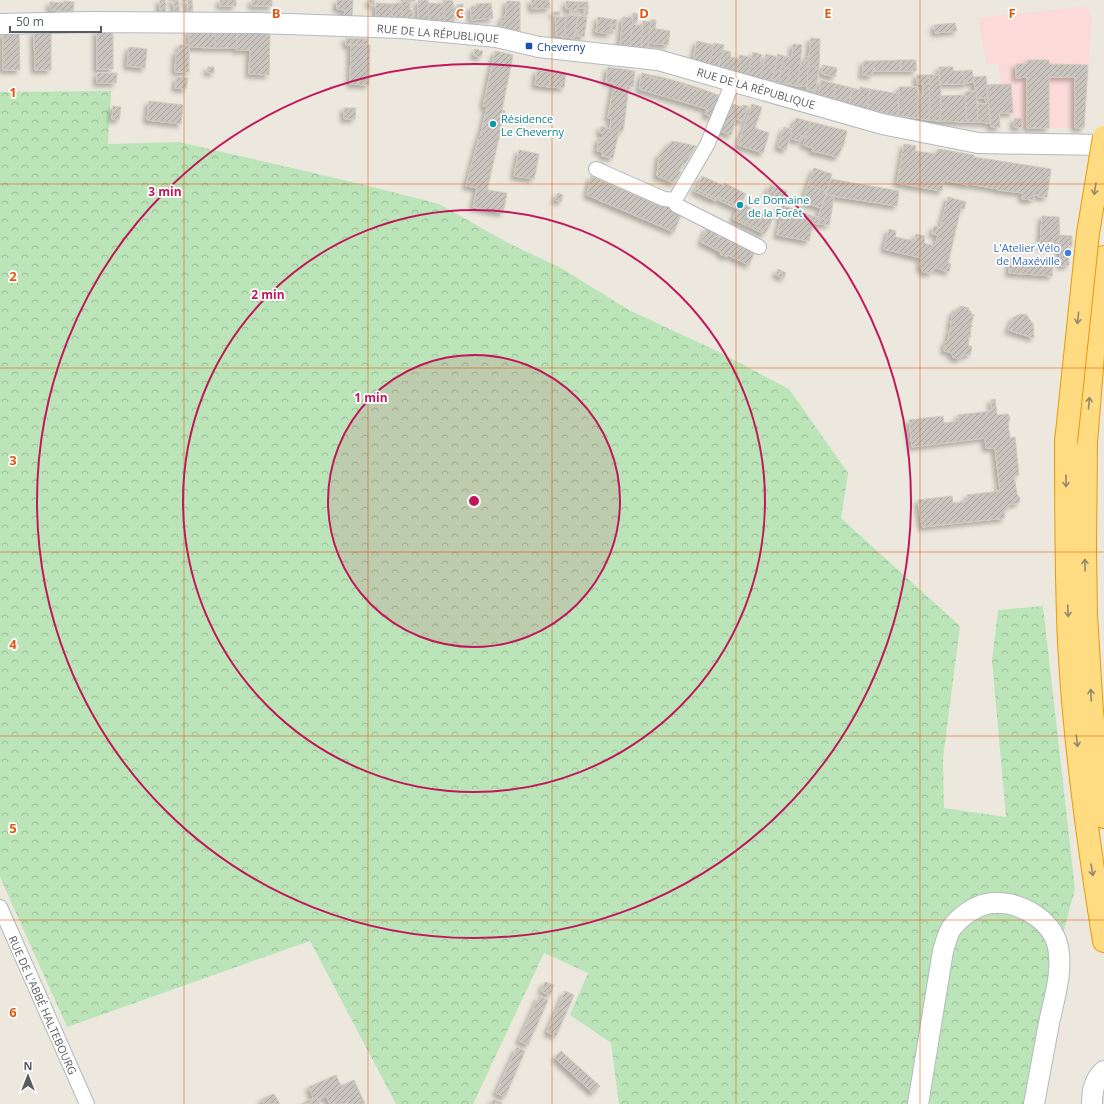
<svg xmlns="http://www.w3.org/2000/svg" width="1104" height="1104" font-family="'Open Sans',sans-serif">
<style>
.medical{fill:#fbdad8}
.forest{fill:url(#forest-crowns)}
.building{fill:url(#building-hatch);stroke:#d0cabd;filter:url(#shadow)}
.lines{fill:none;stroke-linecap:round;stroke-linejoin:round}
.street-casing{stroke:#b2b6bb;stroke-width:16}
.secondary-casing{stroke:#b5b9bf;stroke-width:22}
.highway-casing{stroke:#ea9a00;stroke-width:24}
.street{stroke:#fff;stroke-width:14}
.secondary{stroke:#fff;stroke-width:20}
.highway{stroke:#ffdb82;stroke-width:22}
.highway-bridge-casing{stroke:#ea9a00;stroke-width:24;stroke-linecap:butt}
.highway-bridge{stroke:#ffdb82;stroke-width:22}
.oneway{stroke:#92886d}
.grid{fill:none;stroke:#e15910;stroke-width:1;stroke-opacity:0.55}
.ring{fill:none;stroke:#c2185b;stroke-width:2}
.transit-dot{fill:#1a4fb4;stroke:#fff;stroke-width:1.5}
.culture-dot{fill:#0f9aa8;stroke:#fff;stroke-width:1.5}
.shop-dot{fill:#3f7fe0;stroke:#fff;stroke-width:1.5}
.labels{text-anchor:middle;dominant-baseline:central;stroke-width:3.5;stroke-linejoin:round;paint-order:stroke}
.street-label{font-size:11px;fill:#585c61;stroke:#fff}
.transit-label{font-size:11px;fill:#164399;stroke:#fff;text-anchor:start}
.culture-label{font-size:11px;fill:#0d838f;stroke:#fff;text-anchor:start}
.shop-label{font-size:11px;fill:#366cbe;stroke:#fff;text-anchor:end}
.grid-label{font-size:13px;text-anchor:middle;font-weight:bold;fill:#e15910;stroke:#fff;stroke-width:3.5;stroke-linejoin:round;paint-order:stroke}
.centre{fill:#c2185b;stroke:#fff;stroke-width:2}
.ring-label{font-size:12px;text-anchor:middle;font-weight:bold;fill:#c2185b;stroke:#fff;stroke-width:3.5;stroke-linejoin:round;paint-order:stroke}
</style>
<defs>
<pattern id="forest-crowns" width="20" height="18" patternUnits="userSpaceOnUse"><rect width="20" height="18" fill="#bbe5b9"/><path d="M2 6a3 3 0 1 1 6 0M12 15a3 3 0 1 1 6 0" fill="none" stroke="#9bbd9a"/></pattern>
<pattern id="building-hatch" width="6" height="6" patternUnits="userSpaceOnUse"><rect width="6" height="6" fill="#c9c5be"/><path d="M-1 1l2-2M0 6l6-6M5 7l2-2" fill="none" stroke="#a6a39e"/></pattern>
<filter id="shadow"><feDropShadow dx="-3.5" dy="3.5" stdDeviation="2" flood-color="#0004"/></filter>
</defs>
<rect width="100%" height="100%" fill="#ece8de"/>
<path class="medical" d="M1088 6 1092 21 1084 128 1014 127 1011 84H1001L998 64 986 63 978 18Z"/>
<path class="forest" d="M111 91 108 144 179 142 361 184 439 204 508 243 561 268 629 310 721 353 789 389 848 473 841 518 960 626 943 759 944 808 1006 817 992 660 998 610 1043 606 1075 889 1039 1024 1025 1104H619L611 1043 570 1015 588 973 544 953 473 1104H396L310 941 67 1027 0 877V92Z"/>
<g class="building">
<path d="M160 0H165L166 14H160Z"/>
<path d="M169 0H178L180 15 174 14V1H169Z"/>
<path d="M182 0H192L193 15H188V1H182Z"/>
<rect x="220" y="0" width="16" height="6"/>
<rect x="252" y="0" width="20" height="6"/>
<path d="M337 0H353L352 17 344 16 345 10 337 9Z"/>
<path d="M369 0H374L375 4 370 5Z"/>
<path d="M401 0H415V1L401 2Z"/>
<path d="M423 0H428L429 23 418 21V1Z"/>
<path d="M443 0 453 1 454 24H445Z"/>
<path d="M531 0H549L550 8 532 9Z"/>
<path d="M64 1 74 2 73 12 50 10V2L64 3Z"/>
<path d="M410 1V10H413V16H411V20L402 19 401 2Z"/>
<path d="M507 1 520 2V31L501 29 502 17 505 18Z"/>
<path d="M566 1 578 2 577 10H571V13L578 14 574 38 565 37 566 15 577 16V15L570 14V9H566Z"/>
<rect x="578" y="2" width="10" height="6"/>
<path d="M376 3 391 4 393 20 376 19Z"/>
<path d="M402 3V19L393 20 391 4Z"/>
<path d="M428 3 444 4V11L439 12V23H429Z"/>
<path d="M491 3 493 18 471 20V7L476 6V4Z"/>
<path d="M463 4V14H457V5Z"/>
<path d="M585 8H588L587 15H585Z"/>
<path d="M444 11 445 24 439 23V12Z"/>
<rect x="553" y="12" width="7" height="3"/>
<path d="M633 13 638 14 637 22H635V25L643 26 641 47 630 46Z"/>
<path d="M578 14V16L587 17 584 37 578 36V30H576Z"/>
<path d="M556 17H566L565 37 556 36Z"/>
<path d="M598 17 617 20 616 25 611 24 610 34 596 32Z"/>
<path d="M623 17 633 18 630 46 620 45Z"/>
<path d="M651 20H656L655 29 650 28Z"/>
<path d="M643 21 651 22 648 48 641 47Z"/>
<path d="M955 23 957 31 935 33 934 25Z"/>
<path d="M611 24 616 25V30L610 29Z"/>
<path d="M650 28 670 31 668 45 648 43Z"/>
<path d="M189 30H216L215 48 189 47Z"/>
<path d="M216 30H237L236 48H215Z"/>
<path d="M237 30 270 31 269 75 249 74 250 50H236Z"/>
<path d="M576 30H578V36H575Z"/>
<rect x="97" y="31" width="16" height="38"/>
<path d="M19 32 20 70H3V33Z"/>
<path d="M34 32H51V70H35Z"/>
<path d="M346 38 368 39 367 45H346Z"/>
<path d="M811 38 820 39 819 67 808 66Z"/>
<path d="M697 41 714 45 709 65 693 60Z"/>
<path d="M714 43 724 45 718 68 709 65Z"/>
<path d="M793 44 802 45 798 86 787 84 790 69 782 67 784 56 792 58Z"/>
<path d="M179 45H189V72H175L176 52H179Z"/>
<path d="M351 45H370L369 85 350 84Z"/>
<path d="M129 47 147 49 145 68 127 66Z"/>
<path d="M475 49 483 51 481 57 474 56Z"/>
<path d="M723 50 731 52 730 57 739 59 735 72 718 68Z"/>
<path d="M495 51 513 55 502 110 505 111 487 190 507 193 503 213 473 207 477 188 466 186 479 137H480L487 107 483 106Z"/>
<path d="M753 52 762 55 760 62 764 63 760 79 748 76Z"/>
<path d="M766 54 777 57 772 83 760 79Z"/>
<path d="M778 54 784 56 778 85 772 83Z"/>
<path d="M740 55 752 58 748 76 735 72Z"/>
<path d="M805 57H809L807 86H798L800 65 804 66Z"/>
<path d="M901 60H916V71H900Z"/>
<path d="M901 60 900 71H873L875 61Z"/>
<path d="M1027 60H1049V64L1088 65 1084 128H1075V77H1049V128H1027V77L1016 78V64H1027Z"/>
<path d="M864 61H875L872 76 862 75Z"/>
<path d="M823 65 837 68 835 77 822 74Z"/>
<path d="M808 66 819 67 816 90H807Z"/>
<path d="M208 67H214V73L207 72Z"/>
<path d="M608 67 635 71 633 87 626 86 625 92 628 93 624 125 623 131H619L613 158 602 156 603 152 597 151 599 138 602 139 603 134 600 133 601 126 610 129 611 118H608L614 83 606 82Z"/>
<path d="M782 67 790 69 786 87 778 85Z"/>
<path d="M939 67H953V71H964L965 84H940Z"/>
<path d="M537 70 551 72 549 87 535 85Z"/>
<path d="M972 70 974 82 964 83V71Z"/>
<path d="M551 72 566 73 564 88 549 87Z"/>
<path d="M97 73H117L116 83H97Z"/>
<path d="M642 73 650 75 649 77 658 79 661 80V77L683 83V85L701 91 702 89 720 96 712 117 705 114 707 109 639 89Z"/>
<path d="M650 75 661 77V80L649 77Z"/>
<path d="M917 75H930L929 120 917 118V95H923V84H917Z"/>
<path d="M930 75H939L941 89 940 121 929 120Z"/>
<path d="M986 76 987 85 990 123 978 122 977 104H986L985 98H977L973 77Z"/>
<path d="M177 77 188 78 186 89 175 88Z"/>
<path d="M821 80 836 84 833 101 818 97Z"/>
<path d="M683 83 702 89 701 91 683 85Z"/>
<path d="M836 84 852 88 849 106 833 101Z"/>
<path d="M1011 84 1013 113H999L1000 127H991L987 85Z"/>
<path d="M860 87 870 89 867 110 849 106 852 88 859 90Z"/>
<path d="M899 87H918L917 118 898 116Z"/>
<path d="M870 89 899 94 898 116 867 110Z"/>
<path d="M976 91 978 122H967L965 92Z"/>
<path d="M965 95 967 122 940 121 941 96Z"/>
<path d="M149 101 183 105 181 124 147 120Z"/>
<path d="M733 104 742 107 743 105 748 106 743 121 736 119 731 135 720 131 725 118H727Z"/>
<path d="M752 104 762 107 755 128 769 133 763 153 738 145Z"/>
<path d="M113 106 121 107 119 120 112 119Z"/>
<path d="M344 108H356L355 119H344Z"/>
<path d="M796 118 811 122 806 137 798 135 796 140 789 138Z"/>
<path d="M1021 118 1022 128 1014 127V119Z"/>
<path d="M811 122 847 131 843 147H842L838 157 812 151 813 148 803 145Z"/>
<path d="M784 127 792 130 786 150 778 147Z"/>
<path d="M798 135 803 137 801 141 796 140Z"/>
<path d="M672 141 696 146 685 164 683 163 679 171 681 172 674 183 657 176 659 156Z"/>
<path d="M904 144 916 146 915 151 936 154 938 149 974 155V157L1051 169 1047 197H1038V195H1034V200L1022 199 1023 193 998 190V189L969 184 968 185 944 180 942 191 897 183Z"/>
<path d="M519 150 539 154 534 179 514 176Z"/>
<path d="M814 168 832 174 827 191 808 185Z"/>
<path d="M591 176 663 207 664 205 670 207 669 209 676 212H682L674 232 587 195Z"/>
<path d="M702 176 724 186 725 183 746 194 741 203 773 219 766 232 734 216 739 207 718 197 717 199 697 189Z"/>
<path d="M831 179 899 191 897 206 826 195Z"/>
<path d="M770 185 787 191 783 200 767 194Z"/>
<path d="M808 185 827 191 821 208 802 202Z"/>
<path d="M695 188 717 199 716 201 694 191Z"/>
<path d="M558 193 563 195 561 202 555 200Z"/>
<path d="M826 195 834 196 830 221 818 217Z"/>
<path d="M720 197 739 207 738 209 718 200Z"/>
<path d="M948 197 966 202 964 209 961 208 948 263 951 264 949 272 936 268 930 273 923 272 920 266 921 258 884 249 889 229 896 231 895 237 915 241 916 234 925 236 924 243 935 246 938 235 932 234 934 226 940 228Z"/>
<path d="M782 205 810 215 808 222 813 223 809 241 777 235 781 217H779Z"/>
<path d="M810 215 819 218 818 224 808 222Z"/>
<path d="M734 216 766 232 764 234 733 219Z"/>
<path d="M1042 216 1059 217 1060 247 1040 246Z"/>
<path d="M819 218 830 221 829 225 818 224Z"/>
<path d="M707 227 719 233 717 236 722 238 723 235 729 238 728 241 732 243 734 241 739 243 738 246 743 248 744 245 755 251 749 265 728 255 727 257 720 254 721 252 701 242Z"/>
<path d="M1059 235 1072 236V246H1068L1069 265 1060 266Z"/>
<path d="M1010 259 1053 262 1052 276 1009 273Z"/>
<path d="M778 269 786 273 785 275 777 271Z"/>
<path d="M777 271 785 275 784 278 776 275Z"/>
<path d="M960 306 969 308 968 310 971 311V314L975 315 973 316 971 326H973L971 327 970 336H971V337H969L968 345 972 347 970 355H964L960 359 959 358 958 359 955 358V357L953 358V356L950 352 944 351 945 342 948 341 949 333 948 332H950L951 324 950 323V322H951L953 313 952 311 956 312 957 308 959 309Z"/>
<path d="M1026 314 1033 324 1034 338 1008 330 1013 318 1018 315Z"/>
<path d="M995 399 997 415 1008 414 1010 418 1008 423 1010 438 1015 437 1019 475 1014 476 1017 494 1020 498 1019 503 1008 505V509H1004L1005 518 922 527 918 500 952 496 953 503 968 501 967 495 1000 491 995 448H986L985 438 912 447 909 420 943 416 944 423 959 421 958 415 992 411 991 400Z"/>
<path d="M545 982 554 985 550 995 541 991Z"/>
<path d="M565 991 574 995 556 1036 547 1032Z"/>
<path d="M539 996 548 1000 528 1045 519 1041Z"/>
<path d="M517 1047 525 1051 505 1097 496 1093Z"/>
<path d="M561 1051 600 1086 593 1093 555 1058Z"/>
<path d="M336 1075 341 1086 354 1080 365 1104H330L326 1096 318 1100V1098L314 1100 309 1087Z"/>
<path d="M274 1094 280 1104H264L262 1099Z"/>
<path d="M313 1098 314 1100 305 1104H302Z"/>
<path d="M318 1098 320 1104H305L314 1100Z"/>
<path d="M493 1099 502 1103V1104H491Z"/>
</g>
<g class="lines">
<g class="street-casing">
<g id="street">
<path d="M596 169 664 199 675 200"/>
<path d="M675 200 707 145 733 82"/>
<path d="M675 200 676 205 759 247"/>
<path d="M0 907 87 1104"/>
</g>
</g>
<g class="secondary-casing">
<g id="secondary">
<path d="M0 24 89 22 258 23 402 28 496 37 539 47 658 60 882 124 978 143 1104 145"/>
<path d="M918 1104 943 951C946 943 947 933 953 926 961 916 974 907 986 904 1015 898 1052 918 1058 947 1063 972 1054 999 1049 1023 1044 1050 1039 1077 1034 1104"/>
<path d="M1092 1104C1092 1091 1094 1080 1104 1071"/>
</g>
</g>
<g class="highway-casing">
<g id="highway">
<path d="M1104 257 1093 355 1086 442 1085 549 1086 615 1092 712 1104 817"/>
<path d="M1066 442C1066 509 1066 575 1069 642 1074 742 1088 842 1104 941"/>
</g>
</g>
<use href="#street" class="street"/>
<use href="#secondary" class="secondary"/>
<use href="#highway" class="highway"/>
<g class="highway-bridge-casing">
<path id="highway-bridge" d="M1066 442 1088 233 1104 137"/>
</g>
<use href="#highway-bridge" class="highway-bridge"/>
</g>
<defs><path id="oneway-shaft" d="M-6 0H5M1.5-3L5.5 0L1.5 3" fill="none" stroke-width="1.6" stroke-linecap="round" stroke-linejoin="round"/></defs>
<g class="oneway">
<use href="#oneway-shaft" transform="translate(1095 189) rotate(99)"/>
<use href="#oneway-shaft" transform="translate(1078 318) rotate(96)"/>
<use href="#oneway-shaft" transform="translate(1089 403) rotate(-85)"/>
<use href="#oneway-shaft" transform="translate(1066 481) rotate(90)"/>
<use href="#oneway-shaft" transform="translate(1085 565) rotate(-91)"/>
<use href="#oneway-shaft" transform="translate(1068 611) rotate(88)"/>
<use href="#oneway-shaft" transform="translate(1091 695) rotate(-93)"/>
<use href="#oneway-shaft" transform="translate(1077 741) rotate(83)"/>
<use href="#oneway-shaft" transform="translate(1092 870) rotate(81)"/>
</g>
<path class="grid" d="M184 0V1104M368 0V1104M552 0V1104M736 0V1104M920 0V1104M0 184H1104M0 368H1104M0 552H1104M0 736H1104M0 920H1104"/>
<circle cx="474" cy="501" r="146" fill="#c2185b" fill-opacity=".12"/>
<g class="ring">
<circle cx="474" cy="501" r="146"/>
<circle cx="474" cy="501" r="291"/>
<circle cx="474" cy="501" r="437"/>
</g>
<rect class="transit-dot" x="525" y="42" width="8" height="8" rx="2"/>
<g class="culture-dot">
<circle cx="493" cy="124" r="4"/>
<circle cx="740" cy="205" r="4"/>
</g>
<circle class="shop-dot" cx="1068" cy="253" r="4"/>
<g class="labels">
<g class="street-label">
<text transform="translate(438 33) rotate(5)">RUE DE LA RÉPUBLIQUE</text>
<text transform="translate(756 88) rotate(16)">RUE DE LA RÉPUBLIQUE</text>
<text transform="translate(43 1005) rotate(66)">RUE DE L'ABBÉ HALTEBOURG</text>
</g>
<g class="transit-label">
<text x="537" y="46">Cheverny</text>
</g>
<g class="culture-label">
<text x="501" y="118">Résidence<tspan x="501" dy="13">Le Cheverny</tspan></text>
<text x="748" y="199">Le Domaine<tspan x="748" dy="13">de la Forêt</tspan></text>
</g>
<g class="shop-label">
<text x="1060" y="247">L'Atelier Vélo<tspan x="1060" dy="13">de Maxéville</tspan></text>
</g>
</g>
<g class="grid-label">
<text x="276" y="18">B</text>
<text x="460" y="18">C</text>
<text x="644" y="18">D</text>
<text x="828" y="18">E</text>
<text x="1012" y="18">F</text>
<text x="13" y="97">1</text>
<text x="13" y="281">2</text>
<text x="13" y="465">3</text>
<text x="13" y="649">4</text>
<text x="13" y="833">5</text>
<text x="13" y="1017">6</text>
</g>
<circle cx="474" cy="501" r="6" class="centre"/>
<g class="ring-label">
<text x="165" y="196">3 min</text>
<text x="268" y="299">2 min</text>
<text x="371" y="402">1 min</text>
</g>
<g transform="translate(28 1076)" stroke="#ffffff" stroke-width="3" paint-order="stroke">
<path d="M0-3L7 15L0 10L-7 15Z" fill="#585c61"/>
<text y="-6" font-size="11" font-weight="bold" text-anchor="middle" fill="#585c61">N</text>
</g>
<path d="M10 26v6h91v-6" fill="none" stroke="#585c61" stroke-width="2"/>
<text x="16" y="26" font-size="12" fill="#585c61" stroke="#ffffff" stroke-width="3" paint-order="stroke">50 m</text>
</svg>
